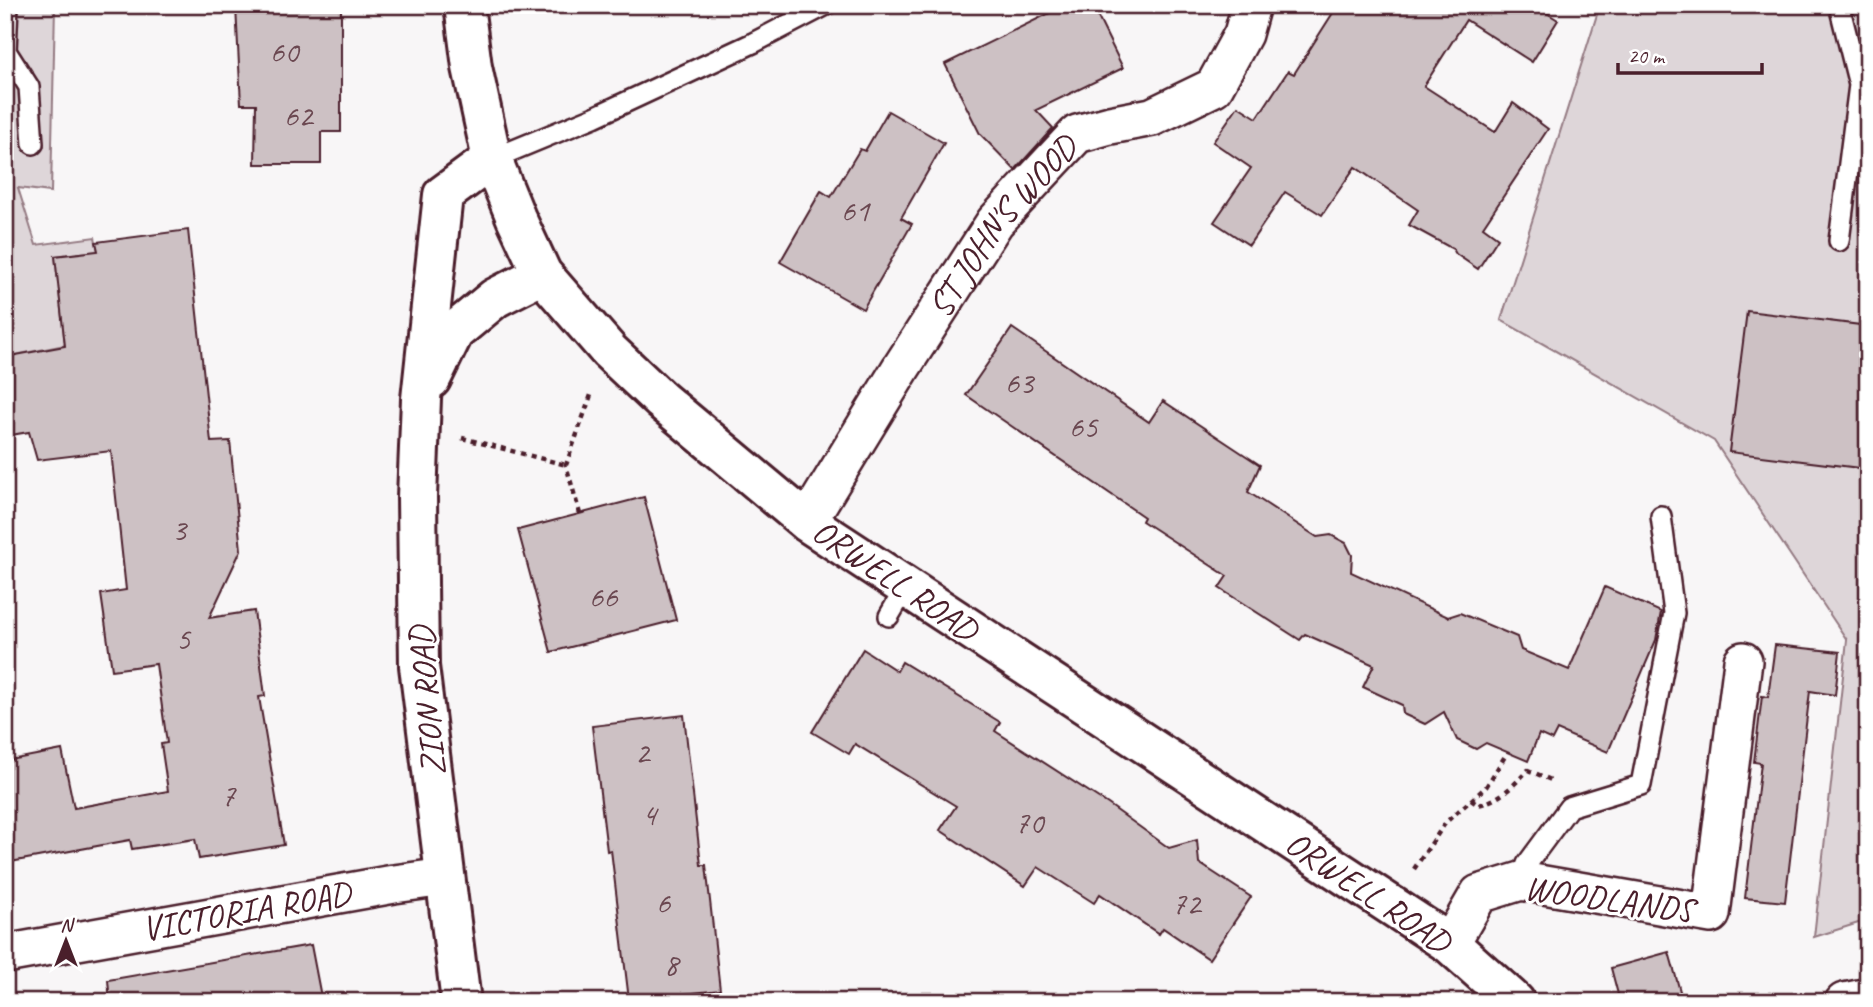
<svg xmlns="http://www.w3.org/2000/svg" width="1873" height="1007" font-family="Caveat,sans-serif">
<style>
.green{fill:#ded6d9;stroke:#947a82;stroke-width:2}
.building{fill:#cdc1c4;stroke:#4a1f2b;stroke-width:2}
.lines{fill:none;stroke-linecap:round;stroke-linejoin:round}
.service-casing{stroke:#4a1f2b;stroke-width:24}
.minor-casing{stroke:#4a1f2b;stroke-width:42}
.tertiary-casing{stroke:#4a1f2b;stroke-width:44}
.path{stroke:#4a1f2b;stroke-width:4.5;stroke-dasharray:5 5;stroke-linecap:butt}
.service{stroke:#fff;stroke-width:19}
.minor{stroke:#fff;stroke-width:37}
.tertiary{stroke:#fff;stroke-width:38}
.labels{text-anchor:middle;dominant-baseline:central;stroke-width:6;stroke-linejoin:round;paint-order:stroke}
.number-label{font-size:32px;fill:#6b4851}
.street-label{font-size:35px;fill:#4a1f2b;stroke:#fff}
</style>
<rect width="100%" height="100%" fill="#f8f6f7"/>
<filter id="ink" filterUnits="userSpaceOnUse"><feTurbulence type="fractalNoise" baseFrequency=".0143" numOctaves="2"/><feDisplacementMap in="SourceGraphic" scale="14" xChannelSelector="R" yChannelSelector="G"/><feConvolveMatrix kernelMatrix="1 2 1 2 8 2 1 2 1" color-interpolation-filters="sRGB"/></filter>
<g filter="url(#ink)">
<g class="green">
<path d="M5 5H55L51 192 18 188 36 245 95 237 98 251 55 256 65 345 5 357Z"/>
<path d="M1600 5H1868V920L1814 937 1847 640 1714 441 1501 320Z"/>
</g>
<g class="building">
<path d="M262 5H341V132H321V164H255L256 104H241L236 7Z"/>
<path d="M1066 5H1092L1123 68 1036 110 1053 128 1015 170 980 134 945 64Z"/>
<path d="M1338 5H1534L1558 20 1532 62 1466 20 1424 86 1495 132 1513 103 1548 129 1483 227 1498 238 1478 269 1456 254 1453 249 1409 225 1418 210 1355 167 1322 215 1285 192 1249 245 1214 222 1251 168 1213 142 1238 106 1257 118 1288 71 1294 74Z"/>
<path d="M888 111 944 143 901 218 912 224 863 309 780 262 821 191 831 197 860 149 865 151Z"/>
<path d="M188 230 211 442 230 441 241 550 209 618 254 611 265 696 259 697 284 845 199 859 195 839 132 849 130 840 5 863V761L62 750 74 808 168 791 161 744 167 743 156 664 112 670 101 594 126 590 111 451 37 460 29 432 5 436V357L65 346 55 256 98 251 96 242Z"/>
<path d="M1747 311 1868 326V469L1729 452Z"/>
<path d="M1012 328 1149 422 1163 401 1260 465 1248 492 1317 537 1331 535 1346 543 1352 555 1351 572 1448 617 1460 613 1517 637 1521 650 1569 670 1605 587 1661 612 1656 640 1608 752 1557 730 1552 740 1539 734 1528 761 1486 743 1476 749 1457 740 1444 712 1425 724 1403 714 1402 705 1363 687 1374 665 1305 634 1300 640 1219 588 1227 576 1142 521 1144 517 966 395Z"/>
<path d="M644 497 676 620 551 652 518 530Z"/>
<path d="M1775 645 1840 652 1835 695 1810 691 1785 902 1745 898 1761 763 1754 762 1762 696 1768 697Z"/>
<path d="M863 649 897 671 902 662 1000 722 995 731 1108 804 1169 848 1197 840 1199 863 1251 897 1209 959 1163 928 1159 934 1100 894 1094 903 1038 867 1025 886 940 830 956 806 855 744 849 754 812 732Z"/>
<path d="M684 715 701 865H706L720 990 629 1000 611 850 607 851 592 726Z"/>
<path d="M311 945 322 1002H110L108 980Z"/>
<path d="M1669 952 1683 1002H1620L1611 968Z"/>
</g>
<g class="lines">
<g class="service-casing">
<g id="service">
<path d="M8 5 6 51 29 87 33 144"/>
<path d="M1839 5 1859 85 1839 241"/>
<path d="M492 159 594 117 753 43 826 5"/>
<path d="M889 616 906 587"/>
<path d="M1521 881 1527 864 1569 807 1641 785 1674 613 1661 516"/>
</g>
</g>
<g class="minor-casing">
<g id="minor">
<path id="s1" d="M807 522 901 368 995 222 1077 134 1110 125 1152 117 1214 87 1243 34 1251 5"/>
<path d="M1450 944 1479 894 1521 881 1711 914 1743 661"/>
<path d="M5 954 394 884 445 877"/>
<path d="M1844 1002 1868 997"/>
</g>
</g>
<g class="tertiary-casing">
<g id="tertiary">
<path d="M464 5 472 67 492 159 516 218 542 274 609 351 661 400 807 522 1450 944 1515 1002"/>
<path d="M431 379 454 332 495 298 542 274"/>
<path d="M461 1002 419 666 417 497 421 399 443 195 492 159"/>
</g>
</g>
<g class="path">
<path d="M462 438 566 465"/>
<path d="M580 514 566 465 591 395"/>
<path d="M1471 800 1478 805C1500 800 1513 786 1528 770L1551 780"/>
<path d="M1414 869 1446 822 1486 787 1507 753"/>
</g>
<use href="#service" class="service"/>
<use href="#minor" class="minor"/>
<use href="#tertiary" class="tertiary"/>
</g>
</g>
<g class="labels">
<g class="number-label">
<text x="284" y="51">60</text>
<text x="298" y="115">62</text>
<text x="855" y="210">61</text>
<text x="1019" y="382">63</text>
<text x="1083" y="426">65</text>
<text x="179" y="529">3</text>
<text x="603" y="596">66</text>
<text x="183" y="638">5</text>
<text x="642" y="752">2</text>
<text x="228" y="795">7</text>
<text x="649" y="814">4</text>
<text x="1029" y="822">70</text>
<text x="663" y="902">6</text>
<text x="1186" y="903">72</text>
<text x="671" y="964">8</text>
</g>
<g class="street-label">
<text stroke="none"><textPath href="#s1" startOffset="355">ST JOHN'S WOOD</textPath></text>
<text transform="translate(895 580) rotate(34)">ORWELL ROAD</text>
<text transform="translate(427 701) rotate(-95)">ZION ROAD</text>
<text transform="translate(1368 892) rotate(34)">ORWELL ROAD</text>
<text transform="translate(1609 899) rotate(8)">WOODLANDS</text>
<text transform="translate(246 911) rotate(-10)">VICTORIA ROAD</text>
</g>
</g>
<rect width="1873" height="1007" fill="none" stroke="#fff" stroke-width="28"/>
<rect x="14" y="14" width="1845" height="979" fill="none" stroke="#4a1f2b" stroke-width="2.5" filter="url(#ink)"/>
<g transform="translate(66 941)" stroke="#ffffff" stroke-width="5" paint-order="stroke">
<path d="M0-5L12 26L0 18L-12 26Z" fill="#4a1f2b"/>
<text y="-10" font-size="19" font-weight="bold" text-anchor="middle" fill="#4a1f2b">N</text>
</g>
<path d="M1618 63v10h144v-10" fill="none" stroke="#4a1f2b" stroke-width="3.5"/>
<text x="1628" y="63" font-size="21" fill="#4a1f2b" stroke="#ffffff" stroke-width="5" paint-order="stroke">20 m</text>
</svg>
